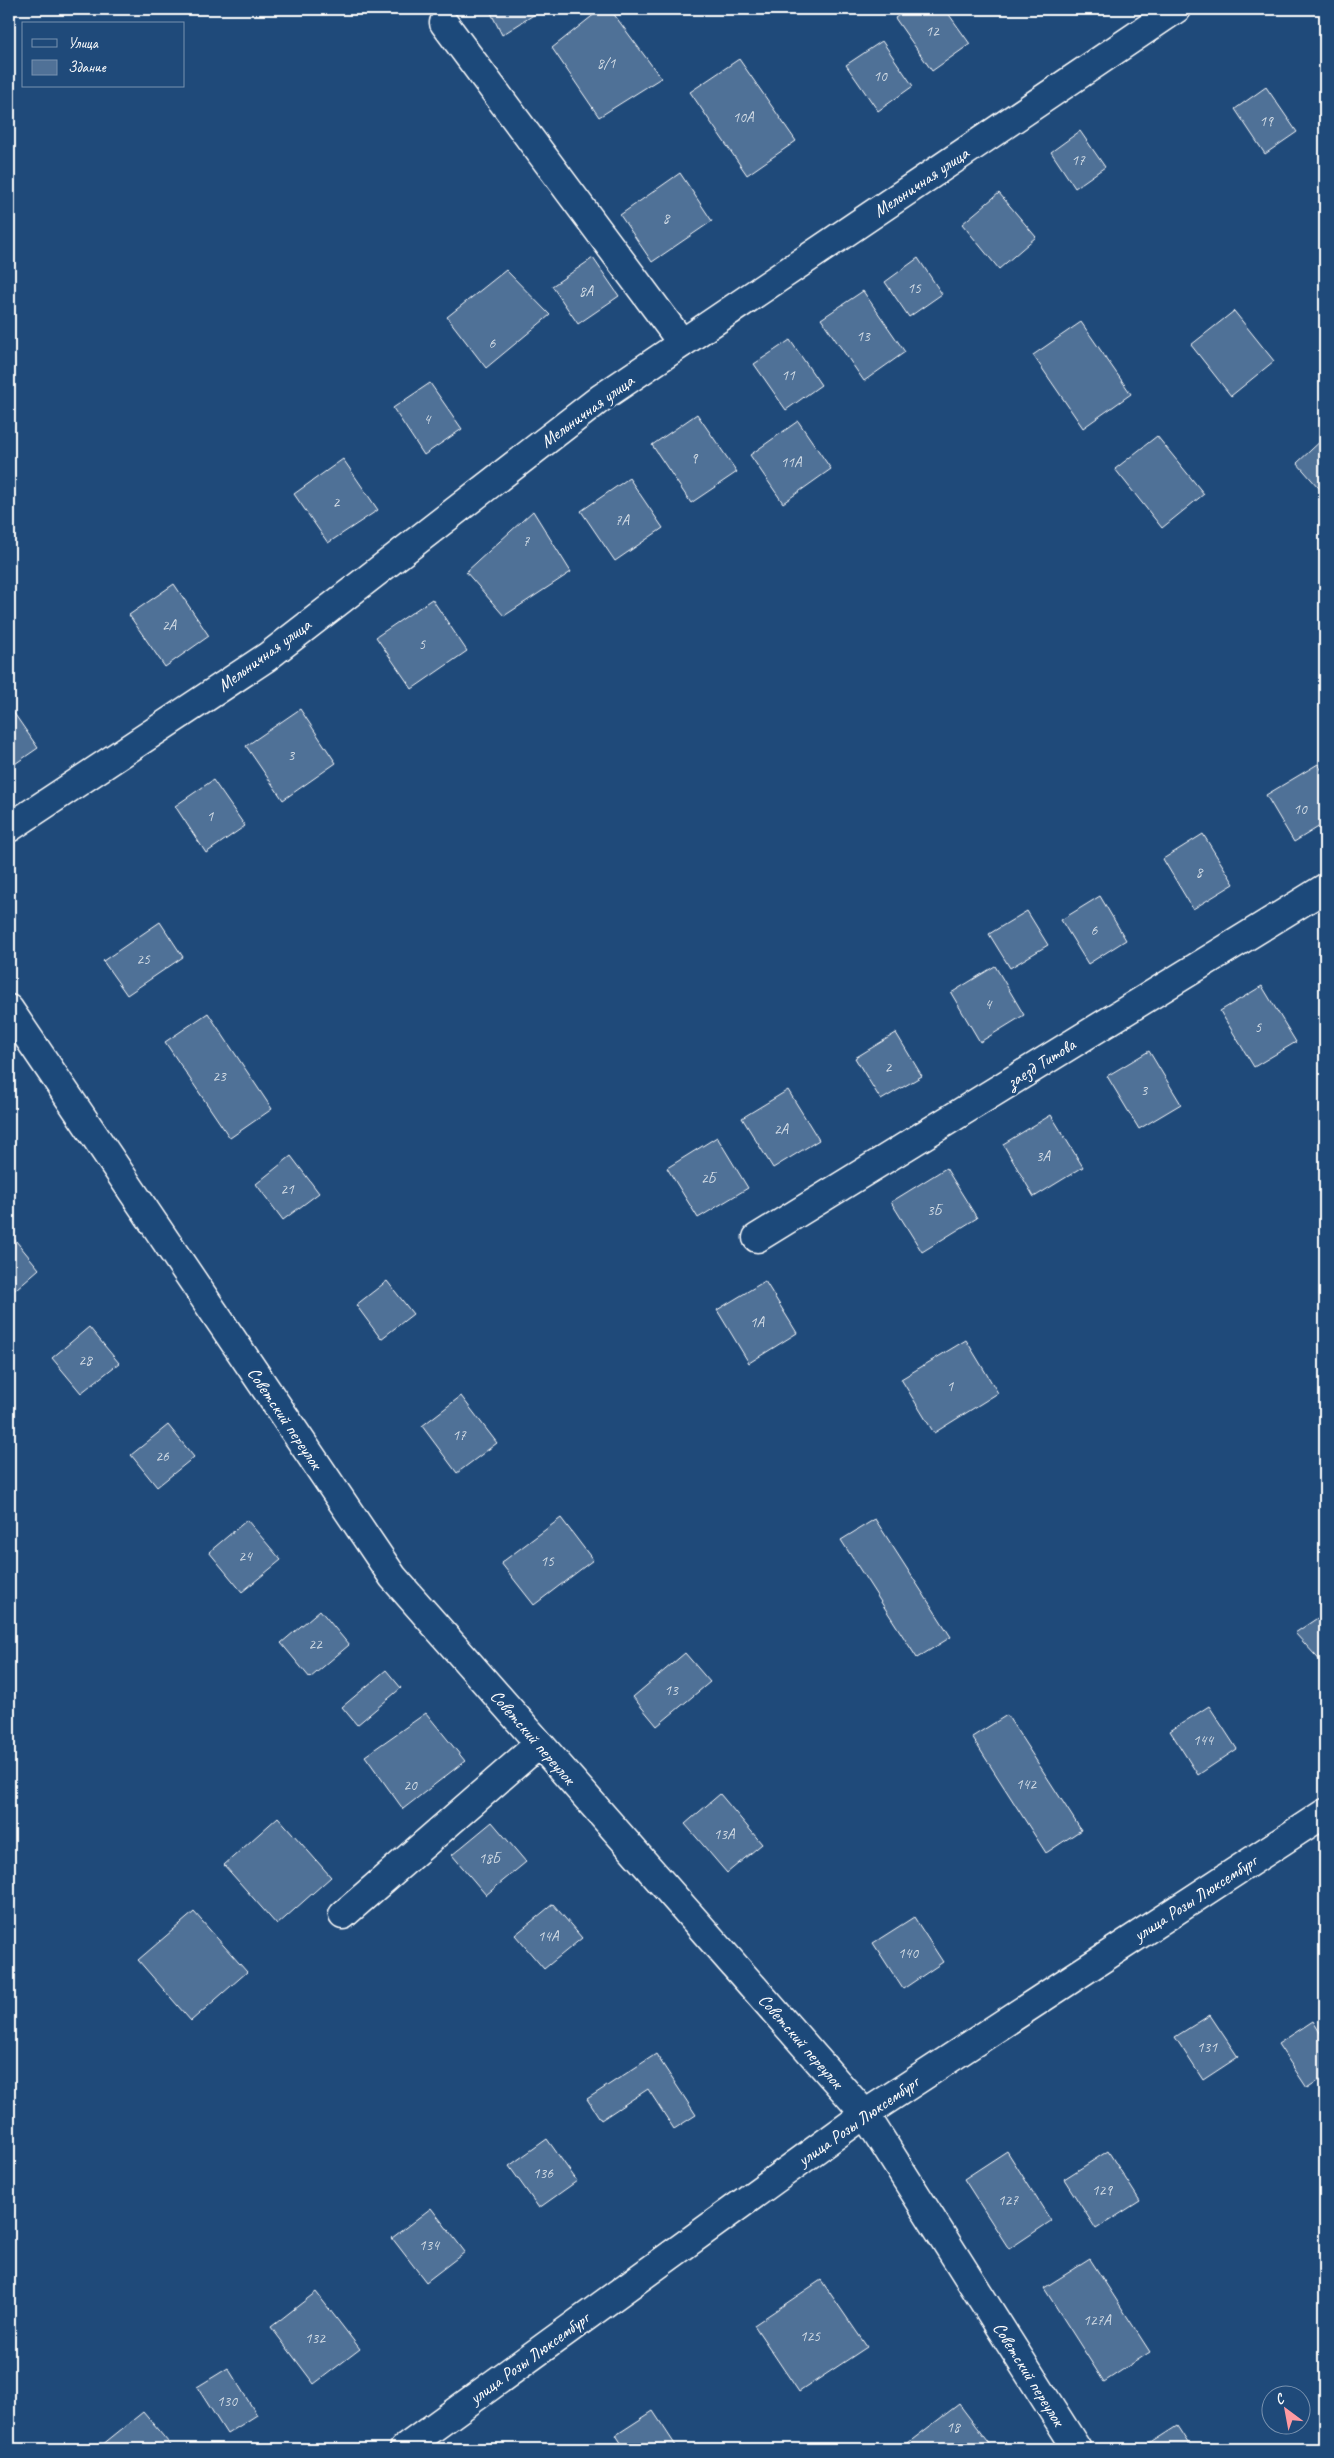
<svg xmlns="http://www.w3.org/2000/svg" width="1334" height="2458" font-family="Caveat,sans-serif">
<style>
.building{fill:#507197;stroke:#fff}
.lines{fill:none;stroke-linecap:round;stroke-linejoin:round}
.minor-casing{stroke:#fff;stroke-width:31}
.secondary-casing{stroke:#fff;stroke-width:31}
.minor{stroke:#1f4a7a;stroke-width:28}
.secondary{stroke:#1f4a7a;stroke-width:28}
.labels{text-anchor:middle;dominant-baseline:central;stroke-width:5;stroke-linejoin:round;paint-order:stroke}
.number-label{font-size:15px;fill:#d3dce5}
.street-label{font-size:18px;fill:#fff;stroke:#1f4a7a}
</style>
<rect width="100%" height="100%" fill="#1f4a7a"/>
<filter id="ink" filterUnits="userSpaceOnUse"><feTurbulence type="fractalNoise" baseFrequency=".02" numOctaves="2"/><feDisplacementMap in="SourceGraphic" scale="10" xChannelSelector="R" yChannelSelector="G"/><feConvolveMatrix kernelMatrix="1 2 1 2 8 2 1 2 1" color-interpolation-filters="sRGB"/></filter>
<g filter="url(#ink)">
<g class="building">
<path d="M489 9H543L502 35Z"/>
<path d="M601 9H610L661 78 599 117 552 48Z"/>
<path d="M908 9H945L970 44 932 71 895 18Z"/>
<path d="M882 41 913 86 878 111 846 65Z"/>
<path d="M739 59 796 141 747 175 690 92Z"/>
<path d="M1266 87 1297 132 1265 154 1235 109Z"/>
<path d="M1080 131 1105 167 1075 188 1051 152Z"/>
<path d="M680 173 712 221 652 262 620 215Z"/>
<path d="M999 193 1036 237 999 269 962 224Z"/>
<path d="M593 258 619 296 578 324 552 286Z"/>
<path d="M918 258 942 294 909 317 885 282Z"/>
<path d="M506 270 550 315 486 368 447 317Z"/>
<path d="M863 291 905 352 864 381 821 319Z"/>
<path d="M1234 311 1274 361 1231 396 1191 345Z"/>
<path d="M1081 322 1131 394 1083 428 1033 355Z"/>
<path d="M790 340 821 385 786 410 754 364Z"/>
<path d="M430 383 462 429 424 455 393 408Z"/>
<path d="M697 414 737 472 691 503 652 445Z"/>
<path d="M798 421 831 469 783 503 750 455Z"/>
<path d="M1157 436 1204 494 1162 528 1115 469Z"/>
<path d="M1325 437V495L1297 463Z"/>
<path d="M343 459 378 510 328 543 294 494Z"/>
<path d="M629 478 663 528 615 561 581 511Z"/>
<path d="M533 511 571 572 504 616 466 572Z"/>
<path d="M174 584 209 636 165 667 129 615Z"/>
<path d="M432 599 467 651 412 689 376 637Z"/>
<path d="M9 706 38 748 9 768Z"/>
<path d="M300 709 336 763 283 800 246 746Z"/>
<path d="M1318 764 1325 776V823L1294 842 1266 795Z"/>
<path d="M213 780 245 826 206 853 175 806Z"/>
<path d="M1203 834 1234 884 1193 909 1163 859Z"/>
<path d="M1100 896 1126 940 1088 964 1061 920Z"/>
<path d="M1027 911 1048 945 1010 968 989 934Z"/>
<path d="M160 922 183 957 127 995 103 961Z"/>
<path d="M995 966 1024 1015 980 1042 951 993Z"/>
<path d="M1262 986 1296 1042 1254 1067 1220 1011Z"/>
<path d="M208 1013 272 1109 230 1138 165 1042Z"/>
<path d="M896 1033 922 1076 881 1100 855 1058Z"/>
<path d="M1149 1051 1181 1104 1139 1129 1107 1076Z"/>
<path d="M788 1090 819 1140 773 1168 742 1118Z"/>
<path d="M1051 1115 1083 1167 1034 1197 1003 1144Z"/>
<path d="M717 1137 748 1188 698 1218 667 1168Z"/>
<path d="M291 1156 319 1193 283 1220 256 1184Z"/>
<path d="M946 1168 977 1218 922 1252 891 1202Z"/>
<path d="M11 1235 39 1269 9 1295V1237Z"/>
<path d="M387 1281 413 1314 381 1339 356 1305Z"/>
<path d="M765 1281 797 1333 749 1363 717 1310Z"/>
<path d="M89 1327 119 1363 81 1393 52 1358Z"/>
<path d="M966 1340 998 1393 934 1433 901 1379Z"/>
<path d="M461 1396 497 1443 457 1473 422 1426Z"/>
<path d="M168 1425 194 1457 157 1487 131 1455Z"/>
<path d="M561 1518 593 1560 534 1605 501 1563Z"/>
<path d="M875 1519 951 1637 917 1658 841 1540Z"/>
<path d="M247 1520 281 1560 242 1592 209 1552Z"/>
<path d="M320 1610 349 1645 310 1678 281 1643Z"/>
<path d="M1325 1613V1666L1295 1633Z"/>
<path d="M685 1653 710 1682 657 1726 633 1697Z"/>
<path d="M386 1670 401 1688 357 1725 342 1707Z"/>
<path d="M1209 1706 1237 1749 1198 1775 1170 1731Z"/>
<path d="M426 1713 465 1761 403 1809 365 1756Z"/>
<path d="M1007 1715 1081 1830 1046 1853 972 1737Z"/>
<path d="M720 1794 762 1844 727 1873 685 1824Z"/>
<path d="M278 1817 331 1877 277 1925 224 1865Z"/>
<path d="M492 1822 526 1862 486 1895 452 1855Z"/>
<path d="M553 1904 582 1938 544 1969 515 1935Z"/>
<path d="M194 1912 247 1972 191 2021 138 1960Z"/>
<path d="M914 1917 943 1962 903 1989 873 1943Z"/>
<path d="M1210 2015 1238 2057 1203 2080 1175 2037Z"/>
<path d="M1313 2021 1325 2041V2076L1307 2088 1278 2044Z"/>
<path d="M656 2054 696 2115 674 2129 648 2089 601 2120 587 2099Z"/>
<path d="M547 2139 577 2181 539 2208 509 2166Z"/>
<path d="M1007 2151 1051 2221 1009 2249 964 2179Z"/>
<path d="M1108 2151 1140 2201 1096 2229 1064 2179Z"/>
<path d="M431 2208 465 2252 426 2282 392 2238Z"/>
<path d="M1090 2259 1150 2352 1104 2382 1044 2288Z"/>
<path d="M821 2280 867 2347 799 2392 754 2325Z"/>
<path d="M316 2292 360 2349 314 2384 271 2327Z"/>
<path d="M228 2368 257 2415 227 2434 197 2387Z"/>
<path d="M959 2404 993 2449H900Z"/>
<path d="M653 2411 678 2449H625L616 2435Z"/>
<path d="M143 2412 174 2449H97Z"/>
<path d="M1177 2426 1192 2449H1141Z"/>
</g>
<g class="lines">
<g class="minor-casing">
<g id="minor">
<path d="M444 23 682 343"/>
<path d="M9 828 267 657 601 398 1176 9"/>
<path d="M9 1009 393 1577 865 2114 1077 2449"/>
<path d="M757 1238 1325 888"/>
<path d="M343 1915 539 1744"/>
</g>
</g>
<g class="secondary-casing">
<path id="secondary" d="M404 2449 865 2114 1325 1813"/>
</g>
<use href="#minor" class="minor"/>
<use href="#secondary" class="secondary"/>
</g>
</g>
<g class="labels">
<g class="number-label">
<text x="932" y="31">12</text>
<text x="606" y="63">8/1</text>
<text x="880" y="76">10</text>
<text x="743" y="117">10А</text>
<text x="1266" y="121">19</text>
<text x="1078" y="160">17</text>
<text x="666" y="218">8</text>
<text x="914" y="288">15</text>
<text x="586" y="291">8А</text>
<text x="863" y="336">13</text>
<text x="492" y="343">6</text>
<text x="788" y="375">11</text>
<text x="427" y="419">4</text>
<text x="694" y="458">9</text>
<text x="791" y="462">11А</text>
<text x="336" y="502">2</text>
<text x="622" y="520">7А</text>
<text x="526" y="541">7</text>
<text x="169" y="625">2А</text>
<text x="422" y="644">5</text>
<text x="291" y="755">3</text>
<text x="1300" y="809">10</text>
<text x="210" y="816">1</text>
<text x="1199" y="872">8</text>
<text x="1094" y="930">6</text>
<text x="143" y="959">25</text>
<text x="988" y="1004">4</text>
<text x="1258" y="1027">5</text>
<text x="888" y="1067">2</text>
<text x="219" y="1076">23</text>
<text x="1144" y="1090">3</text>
<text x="781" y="1129">2А</text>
<text x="1043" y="1156">3А</text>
<text x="708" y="1178">2Б</text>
<text x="287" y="1189">21</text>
<text x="934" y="1210">3Б</text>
<text x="757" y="1322">1А</text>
<text x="85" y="1360">28</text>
<text x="950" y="1386">1</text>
<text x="459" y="1435">17</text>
<text x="162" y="1456">26</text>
<text x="245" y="1556">24</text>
<text x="547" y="1561">15</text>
<text x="315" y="1644">22</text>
<text x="671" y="1690">13</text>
<text x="1203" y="1740">144</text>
<text x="1026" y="1784">142</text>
<text x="410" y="1785">20</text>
<text x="724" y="1834">13А</text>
<text x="489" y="1858">18Б</text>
<text x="548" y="1936">14А</text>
<text x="908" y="1953">140</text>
<text x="1207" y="2047">131</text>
<text x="543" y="2173">136</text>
<text x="1102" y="2190">129</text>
<text x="1008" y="2200">127</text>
<text x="429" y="2245">134</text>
<text x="1097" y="2320">127А</text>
<text x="810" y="2336">125</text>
<text x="315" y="2338">132</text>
<text x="227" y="2401">130</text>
<text x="953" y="2427">18</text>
</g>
<g class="street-label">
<text transform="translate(921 182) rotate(-34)">Мельничная улица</text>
<text transform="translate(587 411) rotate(-36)">Мельничная улица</text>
<text transform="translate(264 655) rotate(-36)">Мельничная улица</text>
<text transform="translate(1041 1063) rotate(-32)">заезд Титова</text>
<text transform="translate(285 1418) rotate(56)">Советский переулок</text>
<text transform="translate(533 1737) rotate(49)">Советский переулок</text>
<text transform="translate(1195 1898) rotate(-33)">улица Розы Люксембург</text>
<text transform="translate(801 2041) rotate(49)">Советский переулок</text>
<text transform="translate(858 2121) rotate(-35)">улица Розы Люксембург</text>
<text transform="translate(529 2358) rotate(-36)">улица Розы Люксембург</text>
<text transform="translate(1029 2374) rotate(58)">Советский переулок</text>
</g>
</g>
<rect width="1334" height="2458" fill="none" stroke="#1f4a7a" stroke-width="30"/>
<rect x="15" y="15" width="1304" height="2428" fill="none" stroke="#fff" stroke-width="2" filter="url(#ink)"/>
<rect x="22" y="22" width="162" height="65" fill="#1f4a7a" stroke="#7992af"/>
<rect x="32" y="39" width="25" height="8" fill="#1f4a7a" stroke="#7992af"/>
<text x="68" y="48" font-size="15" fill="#ffffff">Улица</text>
<rect x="32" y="60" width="25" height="15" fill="#507197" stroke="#7992af"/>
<text x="68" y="72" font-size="15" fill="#ffffff">Здание</text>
<g transform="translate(1286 2410) rotate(328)"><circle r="24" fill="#1f4a7a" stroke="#7992af"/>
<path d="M0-4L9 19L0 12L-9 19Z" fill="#ff9aa2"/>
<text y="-8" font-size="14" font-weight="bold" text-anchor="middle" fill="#ffffff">С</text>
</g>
</svg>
